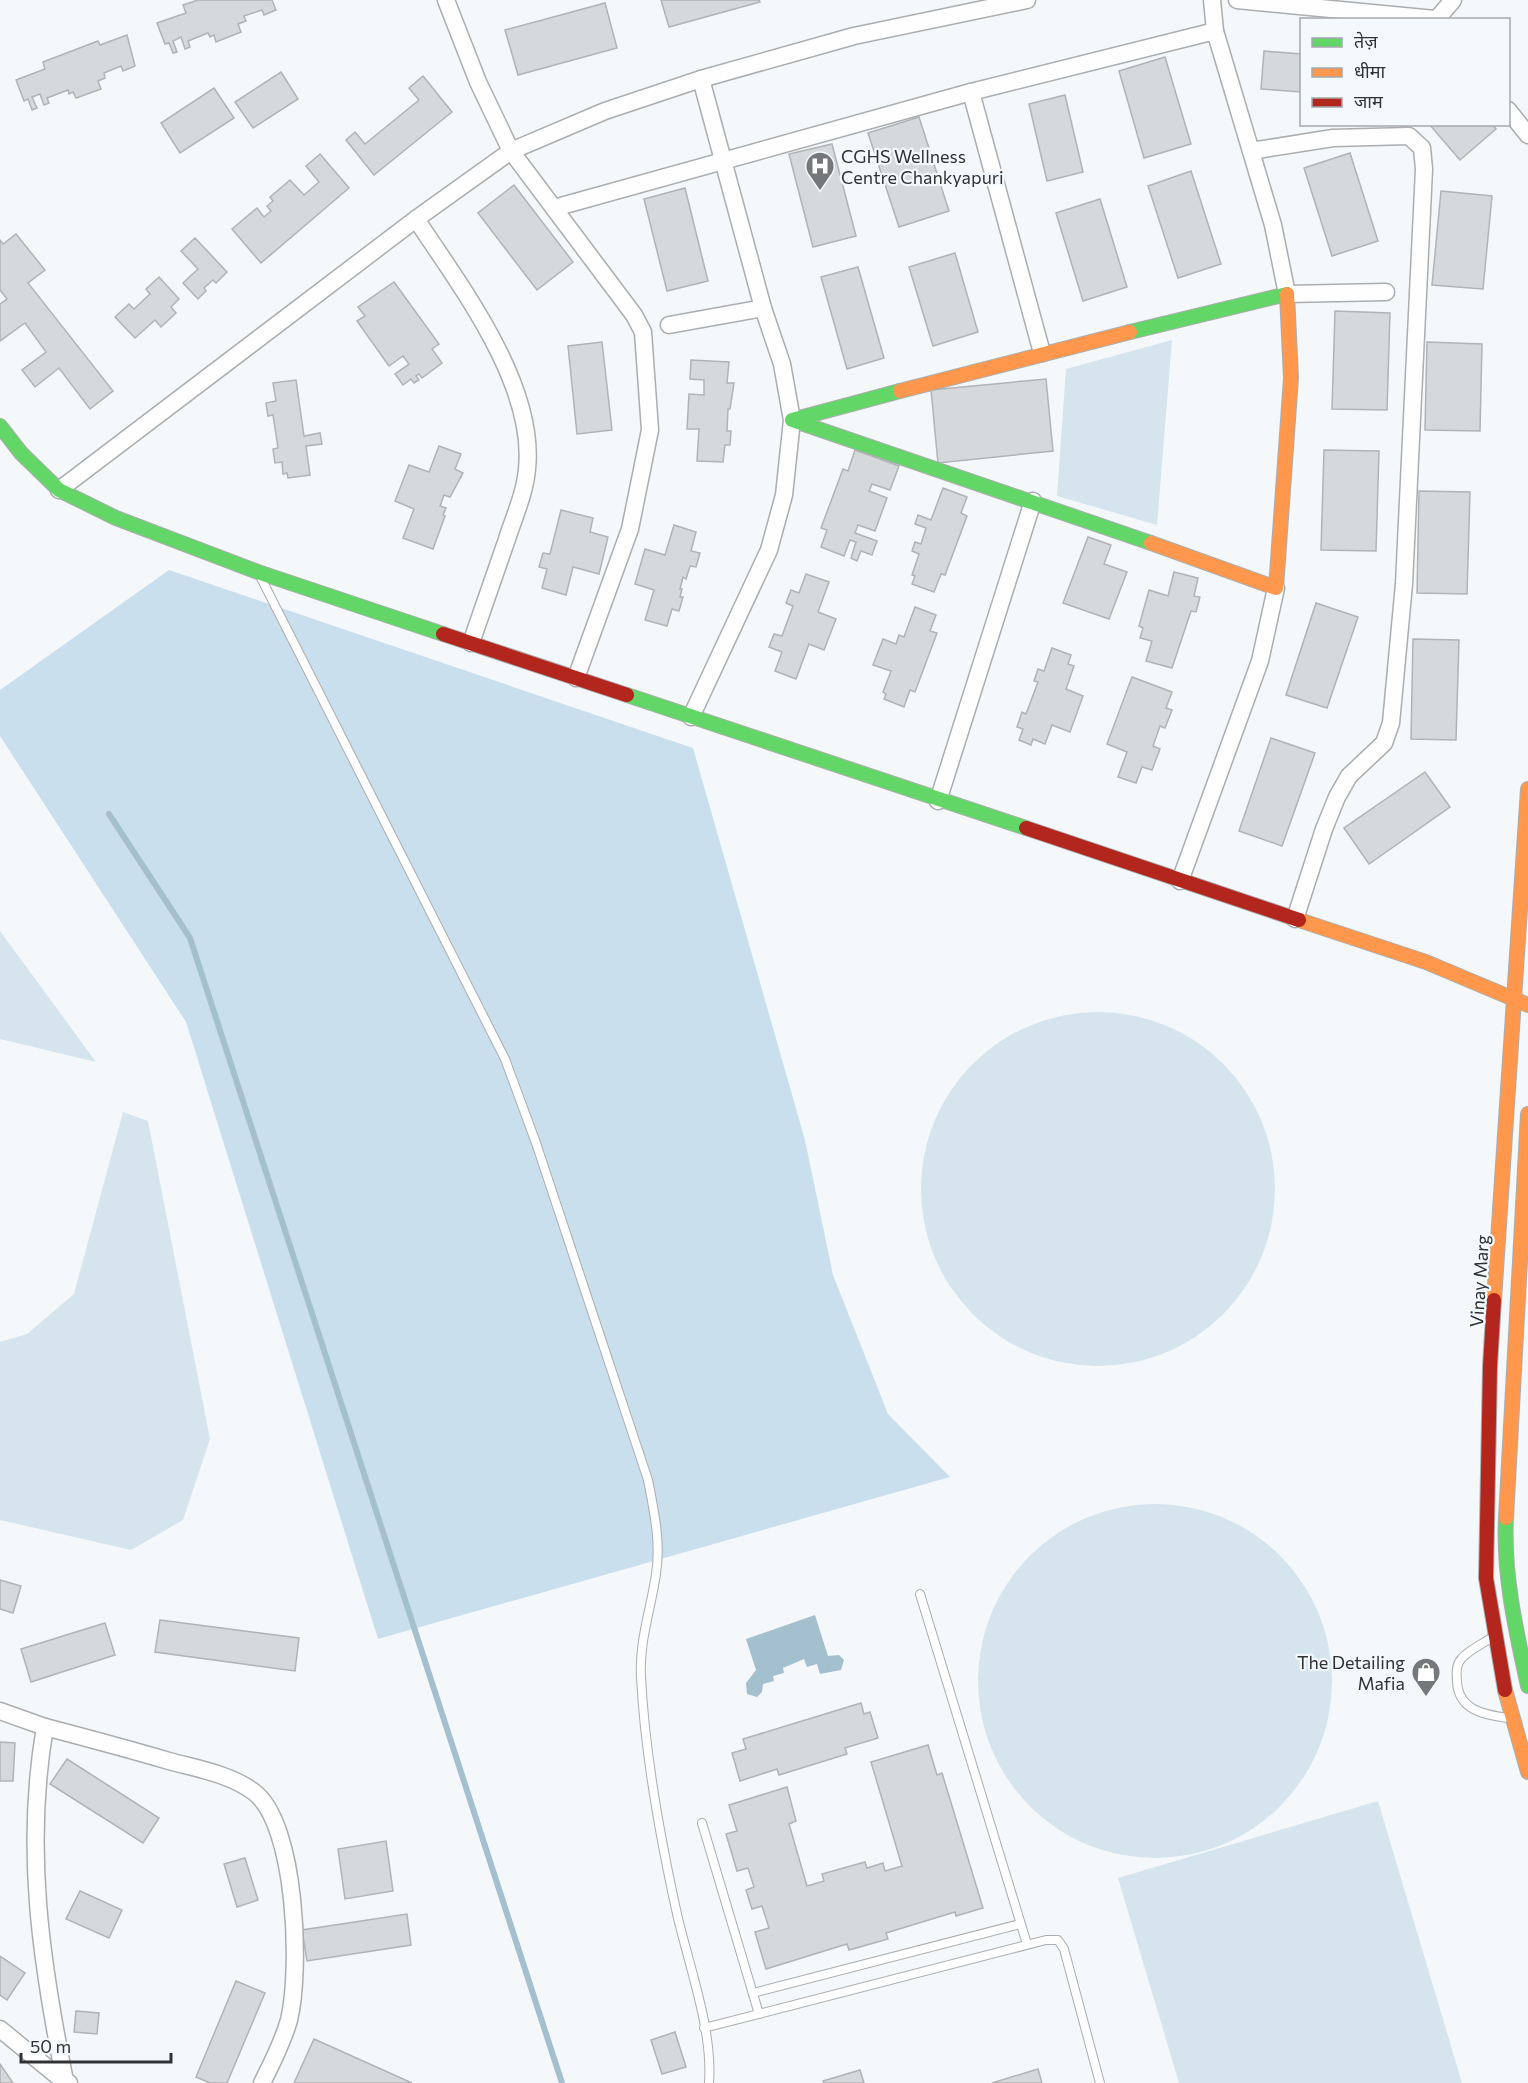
<svg xmlns="http://www.w3.org/2000/svg" width="1528" height="2083" font-family="Commissioner,'Noto Sans Devanagari',sans-serif">
<style>
.green{fill:#d5e4ed}
.forest{fill:#cadfed}
.water{fill:#a4bfce}
.lines{fill:none;stroke-linecap:round;stroke-linejoin:round}
.stream{stroke:#a4bfce;stroke-width:6}
.building{fill:#d6d9db;stroke:#b1b3b5;stroke-width:1.5}
.lane-casing{stroke:#abadaf;stroke-width:10}
.street-casing{stroke:#abadaf;stroke-width:19}
.fast-casing{stroke:#abadaf;stroke-width:16}
.slow-casing{stroke:#abadaf;stroke-width:16}
.jam-casing{stroke:#abadaf;stroke-width:16}
.lane{stroke:#fefefe;stroke-width:8}
.street{stroke:#fefefe;stroke-width:16}
.fast{stroke:#63d668;stroke-width:14}
.slow{stroke:#ff974d;stroke-width:14}
.jam{stroke:#b3261e;stroke-width:14}
.labels{text-anchor:middle;dominant-baseline:central;stroke-width:4.5;stroke-linejoin:round;paint-order:stroke}
.poi-label{font-size:18px;fill:#303234;stroke:#f3f9fd;text-anchor:start}
.street-label{font-size:18px;fill:#303234;stroke:#f3f9fd}
</style>
<rect width="100%" height="100%" fill="#f5f8fb"/>
<g class="green">
<path d="M1172 340 1157 525 1057 496 1066 369Z"/>
<path d="M0 931 96 1062 0 1039Z"/>
<circle cx="1098" cy="1189" r="177"/>
<path d="M123 1112 148 1121 210 1439 183 1520 131 1550 0 1520V1342L27 1334 74 1294Z"/>
<circle cx="1155" cy="1681" r="177"/>
<path d="M1378 1801 1462 2083H1179L1118 1878Z"/>
</g>
<path class="forest" d="M169 570 693 748 805 1140 833 1275 888 1414 950 1477 378 1639 186 1022 0 736V690Z"/>
<path class="water" d="M815 1615 828 1656 839 1655 844 1660 841 1670 820 1674 817 1664 807 1667 804 1659 783 1668 784 1673 773 1676 774 1681 763 1684 762 1692 757 1697 747 1694 746 1683 756 1670 746 1639Z"/>
<g class="lines">
<path class="stream" d="M109 814 190 938 562 2083"/>
</g>
<g class="building">
<path d="M198 0H272L276 10 264 15 262 10 244 16 246 21 238 24 241 32 216 42 214 35 210 37 208 33 188 41 190 47 185 49 181 37 173 41 177 52 173 53 169 43 165 44 157 23 186 13 183 5Z"/>
<path d="M661 0H759L760 2 669 27Z"/>
<path d="M605 3 617 48 518 75 505 30Z"/>
<path d="M127 35 135 66 123 71 121 66 104 73 105 78 98 81 101 89 76 98 73 92 69 94 68 90 47 98 49 103 44 105 40 94 32 97 37 108 32 110 28 99 24 101 16 80 45 69 43 62 98 41 100 45Z"/>
<path d="M1264 51 1302 54V92L1261 89Z"/>
<path d="M1165 57 1191 144 1144 158 1119 71Z"/>
<path d="M281 72 298 99 253 128 235 102Z"/>
<path d="M423 76 452 112 374 175 346 140 355 132 365 144 419 100 409 88Z"/>
<path d="M214 88 234 118 180 153 161 123Z"/>
<path d="M1065 95 1083 172 1047 181 1029 104Z"/>
<path d="M919 117 949 211 899 227 868 133Z"/>
<path d="M1429 124H1492L1496 129 1460 160Z"/>
<path d="M832 144 856 236 813 247 789 154Z"/>
<path d="M1350 153 1378 241 1332 256 1304 168Z"/>
<path d="M320 154 349 188 261 263 232 229 257 208 264 217 271 211 267 206 273 201 270 197 290 180 304 195 319 182 306 166Z"/>
<path d="M1191 171 1221 264 1178 278 1148 186Z"/>
<path d="M514 185 573 262 537 290 478 213Z"/>
<path d="M685 188 708 281 667 291 644 199Z"/>
<path d="M1441 191 1492 196 1483 289 1432 285Z"/>
<path d="M1100 199 1127 287 1083 301 1056 213Z"/>
<path d="M16 234 45 270 28 283 113 391 90 409 59 368 35 387 22 370 46 352 25 323 0 341V304L7 299 0 290V240L3 244Z"/>
<path d="M195 238 227 272 216 283 213 280 204 288 206 291 198 299 183 283 198 269 181 251Z"/>
<path d="M955 253 978 332 933 346 909 267Z"/>
<path d="M858 267 884 358 847 369 821 277Z"/>
<path d="M159 277 179 299 171 307 176 313 161 327 155 320 135 338 115 317 129 304 134 309 150 294 146 289Z"/>
<path d="M394 282 439 344 432 349 442 363 422 378 419 374 416 376 419 380 414 383 411 379 403 385 395 374 409 364 403 356 389 366 357 321 365 316 358 307Z"/>
<path d="M1335 311 1390 313 1387 410 1332 409Z"/>
<path d="M602 342 612 430 577 434 568 346Z"/>
<path d="M1427 342 1482 344 1480 431 1425 430Z"/>
<path d="M691 360 729 362 727 383H734L730 409H728L727 431H731L730 445H725L723 462 697 461 699 429H687L689 394 704 395V380L690 379Z"/>
<path d="M1046 379 1053 451 938 463 931 390Z"/>
<path d="M296 380 304 436 320 433 322 444 306 446 310 475 288 478 287 473 283 474 282 462 275 463 273 449 278 448 273 415 268 416 266 403 276 401 273 383Z"/>
<path d="M439 446 461 454 455 469 463 473 450 497 444 495 440 506 446 508 443 515 445 516 433 549 403 538 414 509 395 501 409 465 429 472Z"/>
<path d="M855 450 899 466 890 490 872 484 869 491 887 498 875 531 858 525 855 533 877 541 872 555 861 551 857 561 851 558 856 542 850 540 844 556 821 547 827 530 821 528 843 469 848 471Z"/>
<path d="M1324 450 1379 451 1376 551 1321 550Z"/>
<path d="M943 488 967 497 961 513 967 516 945 575 941 574 934 592 912 584 915 576 912 575 919 554 912 551 915 542 921 544 926 528 915 524 918 515 931 520Z"/>
<path d="M1419 491 1470 492 1467 594 1417 593Z"/>
<path d="M561 510 593 518 590 532 608 537 599 574 573 567 566 595 542 588 547 569 539 567 543 553 550 554Z"/>
<path d="M674 525 696 532 691 551 700 553 696 567 690 566 686 579 683 577 680 589H682L680 597H683L679 611 672 609 667 626 645 620 654 590 635 584 645 549 665 555Z"/>
<path d="M1088 537 1111 545 1104 564 1127 572 1109 619 1063 603Z"/>
<path d="M1174 572 1198 578 1194 596 1200 597 1196 612 1191 611 1172 668 1146 661 1152 641 1140 638 1143 628 1139 626 1149 590 1168 596Z"/>
<path d="M806 574 829 582 818 612 836 619 824 650 809 644 796 679 775 671 782 652 769 647 774 634 782 636 793 606 786 603 791 590 799 593Z"/>
<path d="M1316 603 1358 617 1327 708 1286 695Z"/>
<path d="M915 607 936 615 930 631 937 633 915 692 910 690 904 707 884 699 886 694 883 692 891 671 873 665 883 639 896 644 899 635 904 637Z"/>
<path d="M1413 639 1459 640 1456 740 1411 739Z"/>
<path d="M1052 648 1071 655 1068 664 1074 666 1066 689 1083 696 1070 732 1052 725 1045 744 1033 739 1031 745 1019 740 1023 729 1017 727 1022 712 1026 714 1038 682 1034 681 1038 669 1044 671Z"/>
<path d="M1132 677 1172 692 1166 708 1172 710 1165 728 1160 726 1153 746 1160 749 1152 770 1142 767 1136 783 1118 777 1127 752 1107 744Z"/>
<path d="M1271 738 1315 753 1282 846 1239 831Z"/>
<path d="M1425 772 1450 807 1369 864 1344 828Z"/>
<path d="M0 1580 21 1586 13 1613 0 1609Z"/>
<path d="M160 1620 299 1638 295 1671 155 1652Z"/>
<path d="M105 1623 115 1655 31 1682 21 1649Z"/>
<path d="M861 1703 864 1714 870 1712 878 1738 845 1748 847 1754 779 1775 777 1769 740 1781 732 1753 746 1749 743 1739Z"/>
<path d="M0 1742 15 1743 13 1781H0Z"/>
<path d="M928 1745 937 1775 942 1773 983 1908 956 1916 955 1912 886 1933 888 1939 849 1950 847 1944 766 1969 755 1932 769 1928 762 1906 752 1909 746 1890 754 1887 748 1868 737 1871 726 1834 737 1831 729 1805 787 1787 796 1821 789 1824 807 1886 824 1881 822 1874 865 1862 867 1868 883 1863 885 1871 902 1866 871 1762Z"/>
<path d="M67 1759 159 1818 143 1843 50 1784Z"/>
<path d="M386 1841 393 1891 345 1899 338 1849Z"/>
<path d="M245 1858 258 1900 237 1907 224 1864Z"/>
<path d="M80 1891 122 1910 109 1938 66 1919Z"/>
<path d="M407 1914 411 1945 307 1961 302 1930Z"/>
<path d="M0 1956 25 1973 7 2000 0 1995Z"/>
<path d="M236 1981 265 1993 227 2083H210L196 2077Z"/>
<path d="M76 2011 99 2013 97 2034 74 2032Z"/>
<path d="M675 2032 686 2067 662 2074 651 2040Z"/>
<path d="M314 2039 412 2083H294Z"/>
<path d="M0 2064 13 2083H0Z"/>
<path d="M1038 2069 1042 2083H992Z"/>
<path d="M860 2070 864 2083H824L823 2081Z"/>
</g>
<g class="lines">
<g class="lane-casing">
<g id="lane">
<path d="M261 578 505 1059 536 1143 648 1480C654 1511 661 1542 656 1574 651 1609 639 1641 641 1677 645 1756 660 1837 677 1914 689 1966 713 2030 709 2083"/>
<path d="M920 1594 1027 1944"/>
<path d="M1493 1637C1484 1643 1469 1650 1462 1658 1456 1664 1456 1673 1457 1681 1458 1710 1484 1715 1508 1718"/>
<path d="M702 1823 759 2014"/>
<path d="M753 1993 1020 1924"/>
<path d="M704 2028 1046 1940H1058L1064 1949 1100 2083"/>
</g>
</g>
<g class="street-casing">
<g id="street">
<path d="M446 0 478 82 511 151 634 315 643 332 650 430 630 529 576 678"/>
<path d="M1212 0 1215 31 1273 225 1287 294 1386 292"/>
<path d="M1237 0 1435 19"/>
<path d="M1436 20 1453 0"/>
<path d="M971 92 1042 353"/>
<path d="M1508 110 1528 135"/>
<path d="M1251 151 1333 138 1409 136 1422 148 1424 169 1404 584 1391 723 1384 743 1349 776 1337 797 1324 829 1295 919"/>
<path d="M554 208 971 92 1215 31"/>
<path d="M416 219C461 287 536 385 527 469 525 493 514 517 507 539 495 574 483 608 471 643"/>
<path d="M669 325 763 308"/>
<path d="M59 490 416 219 511 151 605 111 701 79 854 36 1027 0"/>
<path d="M691 717 769 550 784 495 792 420 782 364 763 308 701 79"/>
<path d="M938 801 1033 501"/>
<path d="M1180 881 1260 661 1276 588"/>
<path d="M0 1711 45 1727C24 1848 41 1962 65 2081L69 2083"/>
<path d="M45 1727C87 1738 128 1749 169 1761 198 1769 230 1774 254 1792 297 1825 301 1971 289 2020 283 2042 272 2063 262 2083"/>
<path d="M0 2029 66 2083"/>
</g>
</g>
<g class="fast-casing">
<g id="fast">
<path d="M1130 332 1287 294"/>
<path d="M900 391 792 420 1151 543"/>
<path d="M0 426 21 453 59 490 116 518 258 572 443 634"/>
<path d="M627 695 1026 828"/>
<path d="M1506 1518C1503 1574 1516 1631 1528 1686"/>
</g>
</g>
<g class="slow-casing">
<g id="slow">
<path d="M900 391 1130 332"/>
<path d="M1151 543 1276 588 1291 378 1287 294"/>
<path d="M1299 920 1426 962 1528 1005"/>
<path d="M1494 1300 1528 789"/>
<path d="M1506 1518 1528 1114"/>
<path d="M1505 1690 1528 1772"/>
</g>
</g>
<g class="jam-casing">
<g id="jam">
<path d="M443 634 627 695"/>
<path d="M1026 828 1299 920"/>
<path d="M1494 1300 1490 1366 1486 1578 1505 1690"/>
</g>
</g>
<use href="#lane" class="lane"/>
<use href="#street" class="street"/>
<use href="#fast" class="fast"/>
<use href="#slow" class="slow"/>
<use href="#jam" class="jam"/>
</g>
<defs>
<g id="hospital-pin" transform="scale(1.5)"><path d="M0 17L-7.5 6A9.5 9.5 0 1 1 7.5 6Z" fill="#75777a" stroke="#f3f9fd"/><path d="M-5-5h3v3.5h4V-5h3V5h-3V1.5h-4V5h-3Z" fill="#fff"/></g>
<g id="shop-pin" transform="scale(1.5)"><path d="M0 17L-7.5 6A9.5 9.5 0 1 1 7.5 6Z" fill="#75777a" stroke="#f3f9fd"/><path d="M-5-2.5h2.3a2.7 3.5 0 0 1 5.4 0H5L5.5 6h-11ZM-1.5-2.5h3a1.5 2.3 0 0 0-3 0Z" fill="#fff"/></g>
</defs>
<g fill-rule="evenodd">
<use href="#hospital-pin" x="820" y="166"/>
<use href="#shop-pin" x="1426" y="1672"/>
</g>
<g class="labels">
<g class="poi-label">
<text x="841" y="156">CGHS Wellness<tspan x="841" dy="21">Centre Chankyapuri</tspan></text>
<text x="1405" y="1662" text-anchor="end">The Detailing<tspan x="1405" dy="21">Mafia</tspan></text>
</g>
<g class="street-label">
<text transform="translate(1479 1281) rotate(-86)">Vinay Marg</text>
</g>
</g>
<rect x="1300" y="18" width="210" height="108" fill="#f3f9fd" stroke="#a5a9ad" stroke-width="1.5"/>
<rect x="1312" y="38" width="30" height="9" fill="#63d668" stroke="#a5a9ad" stroke-width="1.5"/>
<text x="1354" y="48" font-size="18" fill="#303234">तेज़</text>
<rect x="1312" y="68" width="30" height="9" fill="#ff974d" stroke="#a5a9ad" stroke-width="1.5"/>
<text x="1354" y="78" font-size="18" fill="#303234">धीमा</text>
<rect x="1312" y="98" width="30" height="9" fill="#b3261e" stroke="#a5a9ad" stroke-width="1.5"/>
<text x="1354" y="108" font-size="18" fill="#303234">जाम</text>
<path d="M21 2053v9h150v-9" fill="none" stroke="#303234" stroke-width="3"/>
<text x="30" y="2053" font-size="18" fill="#303234" stroke="#f3f9fd" stroke-width="4.5" paint-order="stroke">50 m</text>
</svg>
